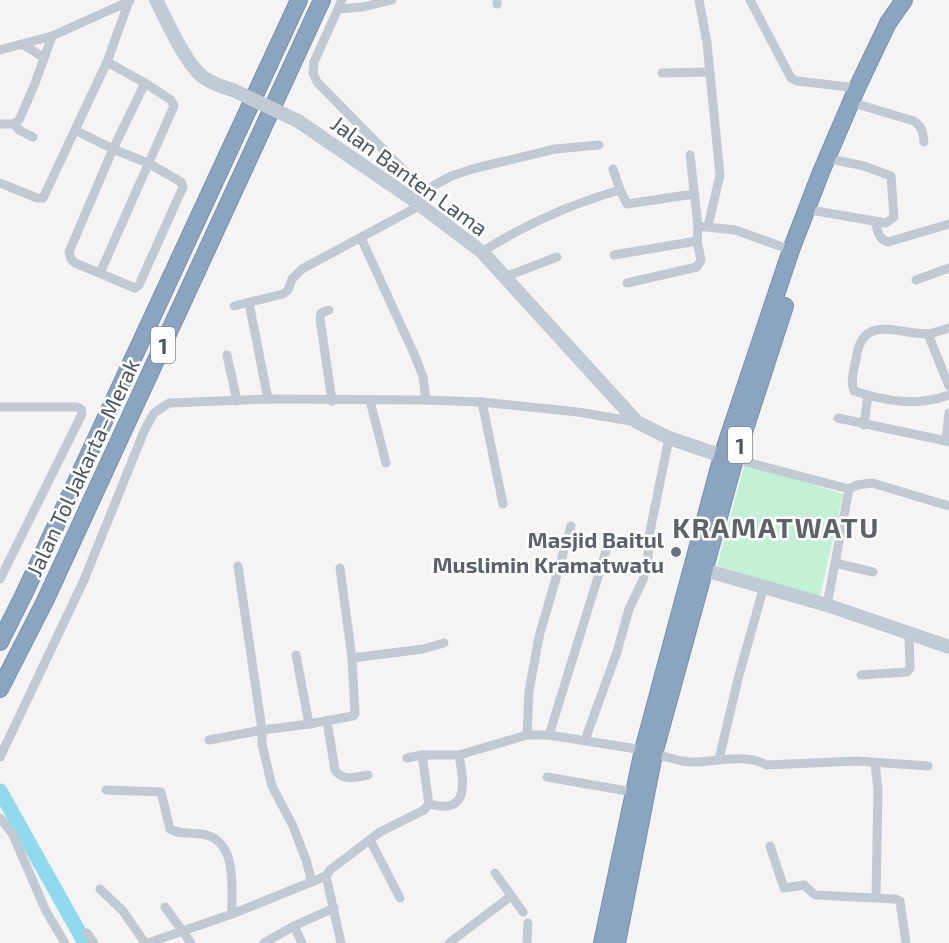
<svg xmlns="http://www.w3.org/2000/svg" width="949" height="943" font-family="'Exo 2',sans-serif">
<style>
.green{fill:#c3f1d5}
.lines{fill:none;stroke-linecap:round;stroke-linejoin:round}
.river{stroke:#90daee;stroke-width:15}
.highway-casing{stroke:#7690ad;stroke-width:18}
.street{stroke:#c1cad2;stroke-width:9}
.secondary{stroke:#c1cbd6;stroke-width:14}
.highway{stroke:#8ba5c1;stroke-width:16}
.secondary-bridge{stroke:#c1cbd6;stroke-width:14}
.worship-dot{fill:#6b7280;stroke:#fff;stroke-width:2}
.labels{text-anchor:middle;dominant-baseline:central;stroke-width:5;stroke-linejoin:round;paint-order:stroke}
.shield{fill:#fff;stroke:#808990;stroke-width:1.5}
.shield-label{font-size:21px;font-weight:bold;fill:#4a5661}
.street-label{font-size:22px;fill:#4a5661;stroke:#fff}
.worship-label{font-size:22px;font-weight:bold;fill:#5b616d;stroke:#fff;text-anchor:end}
.district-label{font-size:28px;font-weight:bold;letter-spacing:1.5px;fill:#5f6368;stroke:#fff}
</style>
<rect width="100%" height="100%" fill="#f5f3f3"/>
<path class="green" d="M745 463 843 494 819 601 717 565Z"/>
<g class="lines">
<path class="river" d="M0 791 85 943"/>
<g class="highway-casing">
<g id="highway">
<path d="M0 642 25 592 299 0"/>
<path d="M0 689 45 601 322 0"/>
<path d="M602 943 643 750 722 456 791 250 821 172 857 88 888 23 904 0"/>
<path d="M617 943 654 754 733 466 785 306"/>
</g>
</g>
<g class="street">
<path d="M342 0 314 62 313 73 317 82 424 191"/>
<path d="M497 0V4"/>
<path d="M699 0 707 43 720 175 708 226"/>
<path d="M750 0 791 78 797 81 857 88"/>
<path d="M338 9 363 7 392 0"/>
<path d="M22 44 43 57"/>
<path d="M0 50 52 36 130 1"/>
<path d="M662 73 710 72"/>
<path d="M860 105 914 121C922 127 923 132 924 142"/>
<path d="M0 124H14L19 120 34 86 52 36"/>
<path d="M14 124 19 130 33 137"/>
<path d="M75 130 113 149 150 164 181 182 183 187 139 285 135 288 75 263 71 259 69 252 113 149 145 83 107 62"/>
<path d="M690 155 698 226"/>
<path d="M613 169 620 190 627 204 694 194"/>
<path d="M0 183 37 198H43L107 62 129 1"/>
<path d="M419 194 451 176 476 168 555 149 599 145"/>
<path d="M816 211 886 223 894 217 891 176 864 166 835 160"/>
<path d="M875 222C878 231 878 239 888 242L949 224"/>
<path d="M361 238 415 356 423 377 426 400"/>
<path d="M482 252C524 225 571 204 620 190"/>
<path d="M614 255 697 241 698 226 735 230 791 250"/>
<path d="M100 273 174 106 171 100 145 83"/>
<path d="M505 277 557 257"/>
<path d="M916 280 949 268"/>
<path d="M627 283 697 267 701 260 697 241"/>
<path d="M249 303 268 399"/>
<path d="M234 306 283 294 288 290 292 279 302 269 421 205"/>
<path d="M329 310 321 313 320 319 332 401"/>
<path d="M949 328C942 330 934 334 926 334 895 333 862 314 856 359 854 369 850 381 854 391 885 401 918 407 949 395"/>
<path d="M928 334 949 386"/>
<path d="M227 355 237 401"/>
<path d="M370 401 386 463"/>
<path d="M482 402 503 504"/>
<path d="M0 407H77L81 409 82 414 0 579"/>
<path d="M949 413 946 441 949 442"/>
<path d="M838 418 946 441"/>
<path d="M864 425 868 395"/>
<path d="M735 459 849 489 857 485 872 483 949 506"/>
<path d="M835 563 873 572"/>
<path d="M827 605 849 489"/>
<path d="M296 655 309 724"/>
<path d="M352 658 423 649 444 643"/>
<path d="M861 675 907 672 910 668 909 633"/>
<path d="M327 721 335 770C343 782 356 777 368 775"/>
<path d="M527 735 529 691 539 637 571 526"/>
<path d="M549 735 611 535"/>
<path d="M209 740 262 730 238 566"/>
<path d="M585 740 617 652 629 609 643 580 648 559 649 536 669 438"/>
<path d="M654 754C666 756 679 762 692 762 716 762 744 753 767 765L857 761 928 766"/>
<path d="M0 757 84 580 145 429 154 413 169 403 268 399 426 400 482 402 578 412 637 422"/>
<path d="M407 758 422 755"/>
<path d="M719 759 739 675 764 586"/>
<path d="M875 763 878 789 876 897"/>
<path d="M547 777 633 792"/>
<path d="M106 790 161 792 170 829C182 836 194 831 207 835 238 845 231 888 232 914"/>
<path d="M429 804C470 815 464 783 459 755"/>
<path d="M0 818 12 833 46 911 65 943"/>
<path d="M370 840 400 898"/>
<path d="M770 846 784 888 804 885 815 895 895 899 900 901 906 943"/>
<path d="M495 873 523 912"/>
<path d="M326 876 330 870 380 832 424 810 429 804 422 755H459L527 735H549L643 750"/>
<path d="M312 882 306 860 293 826 272 786 262 744V730L309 724 353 716 355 714 352 658 340 568"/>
<path d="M100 889 123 911 145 943"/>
<path d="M165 907 191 943"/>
<path d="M294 926 302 943"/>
<path d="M87 933 94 943"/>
<path d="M148 943 232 914 326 876 341 943"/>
<path d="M264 943 294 926 334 908"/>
<path d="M449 943 511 896"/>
<path d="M527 943 528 923"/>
</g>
<g class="secondary">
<path d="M156 0C167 21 185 63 203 77 212 84 223 87 233 90"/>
<path d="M298 121 412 199 482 252 637 422 669 438 722 456"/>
<path d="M705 570 827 605 949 647"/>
</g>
<use href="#highway" class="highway"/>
<path class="secondary-bridge" d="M233 90 298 121"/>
</g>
<circle class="worship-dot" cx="676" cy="552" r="6"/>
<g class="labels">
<g class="shield">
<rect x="151" y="327" width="24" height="36" rx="4.5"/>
<rect x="728" y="427" width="24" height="36" rx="4.5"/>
</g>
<g class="shield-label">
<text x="163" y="345">1</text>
<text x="740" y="445">1</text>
</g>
<g class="street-label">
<text transform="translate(410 175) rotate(36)">Jalan Banten Lama</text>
<text transform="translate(82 467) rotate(-65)">Jalan Tol Jakarta–Merak</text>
</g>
<g class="worship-label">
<text x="664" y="539">Masjid Baitul<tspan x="664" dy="25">Muslimin Kramatwatu</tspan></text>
</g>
<g class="district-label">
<text x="776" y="527">KRAMATWATU</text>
</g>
</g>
</svg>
